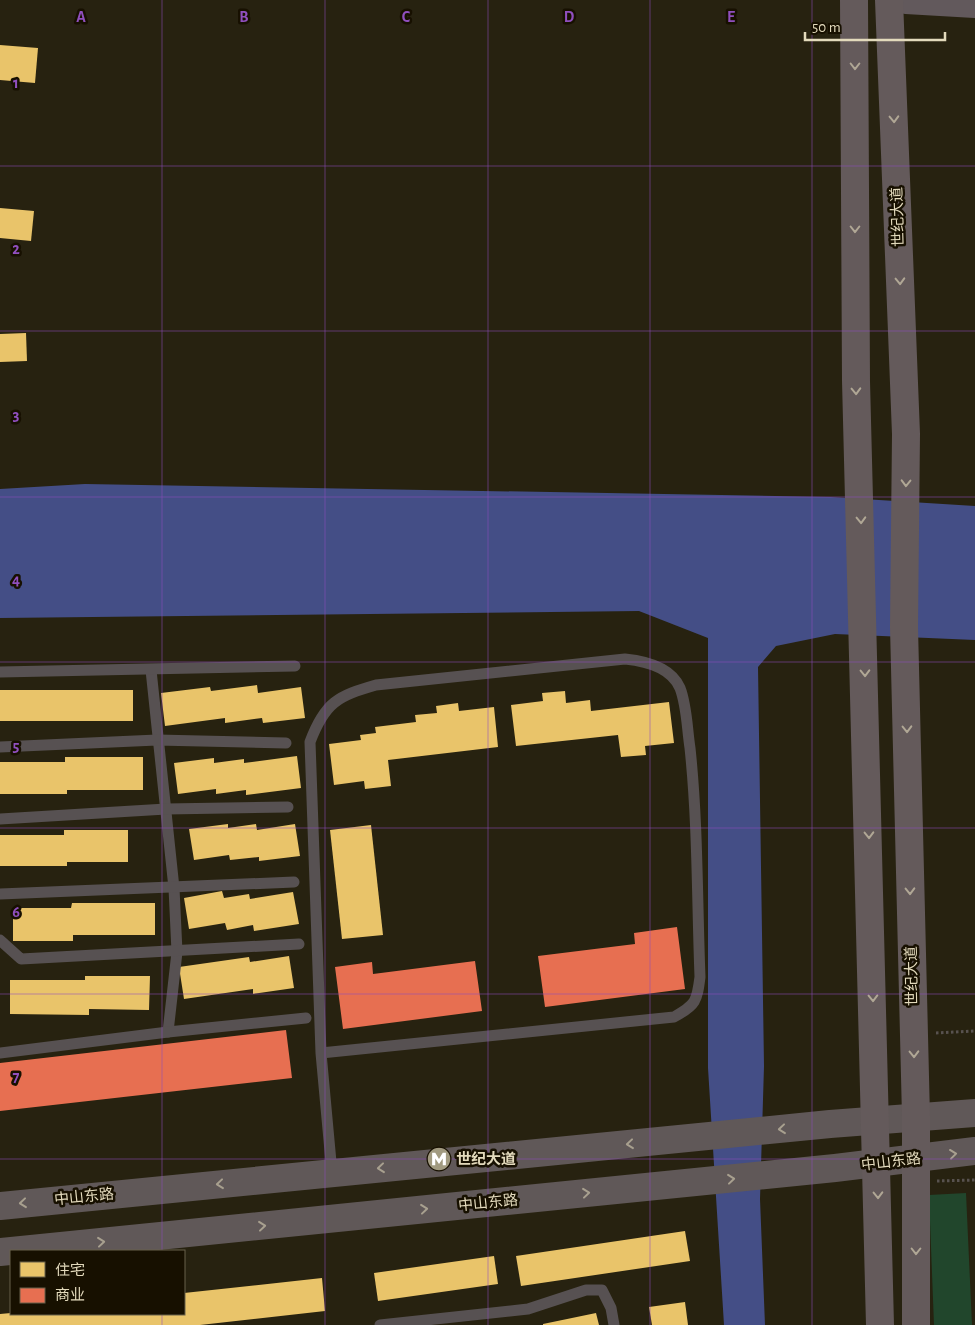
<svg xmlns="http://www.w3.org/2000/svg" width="975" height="1325" font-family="'Alegreya Sans','Noto Sans SC',sans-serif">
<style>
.green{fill:#21462c}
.water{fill:#444e86}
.homes{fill:#e9c46a}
.shops{fill:#e76f51}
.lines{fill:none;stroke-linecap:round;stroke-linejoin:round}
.path{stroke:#58524f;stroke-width:3;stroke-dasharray:2.5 2.5;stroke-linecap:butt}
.service{stroke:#575152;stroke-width:11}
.secondary{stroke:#62595c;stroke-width:28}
.primary{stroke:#605858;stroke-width:28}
.trunk{stroke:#645a5b;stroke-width:28}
.oneway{stroke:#b0a795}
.oneway2{stroke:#a8a08f}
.grid{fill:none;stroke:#904fbe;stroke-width:1;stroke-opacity:0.55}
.labels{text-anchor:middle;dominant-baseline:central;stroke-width:5;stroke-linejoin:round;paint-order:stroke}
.street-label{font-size:15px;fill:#e3dabc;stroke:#171000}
.poi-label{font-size:15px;font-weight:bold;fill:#e3dabc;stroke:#171000;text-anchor:start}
.grid-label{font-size:16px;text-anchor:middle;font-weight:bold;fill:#904fbe;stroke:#171000;stroke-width:5;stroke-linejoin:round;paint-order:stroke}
</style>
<rect width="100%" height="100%" fill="#272210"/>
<path class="green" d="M966 1193 972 1325H934L929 1195Z"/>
<path class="water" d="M85 484 831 497 975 506V640L835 634 776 646 758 667 764 1066 760 1199 765 1325H724L708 1068V638L639 611 0 618V489Z"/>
<g class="homes">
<path d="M0 45 38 48 35 83 0 80Z"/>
<path d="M0 208 34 211 31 241 0 238Z"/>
<path d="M26 333 27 361 0 362V334Z"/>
<path d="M257 685 258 693 301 687 305 718 263 723 262 718 225 723V718L165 726 161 693 210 687 211 691Z"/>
<rect x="0" y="690" width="133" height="31"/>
<path d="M565 691 566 703 590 700 591 711 669 702 674 743 645 746 646 755 621 757 618 735 516 746 511 705 543 701 542 693Z"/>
<path d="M458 703 459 711 494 707 498 747 388 760 391 786 365 789 364 781 334 785 329 744 361 740 360 735 376 733 375 727 416 722 415 715 437 713 436 706Z"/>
<path d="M297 756 301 788 246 795V790L216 794V789L178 794 174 763 214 758V763L244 759V763Z"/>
<path d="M65 757H143V790H67V794H0V762H65Z"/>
<path d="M228 824V828L256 824 257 830 295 824 300 856 259 861V857L230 860 229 855 194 860 189 829Z"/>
<path d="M371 825 383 935 342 939 330 830Z"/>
<path d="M64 830H128V862H67V866H0V835H64Z"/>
<path d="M222 891 224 898 249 894 250 899 293 892 299 924 254 931 253 925 227 930 225 923 189 929 184 898Z"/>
<path d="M72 903H155V935H73V941H13V908H71Z"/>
<path d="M674 929 678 965 655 968 658 991 626 995 625 986 545 996 540 958 638 945 637 934Z"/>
<path d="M289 956 294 988 253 994V989L184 999 179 967 249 957 250 962Z"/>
<path d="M371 964 372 977 472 964 477 1003 398 1013 399 1020 367 1024 364 999 342 1002 338 968Z"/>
<path d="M85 976H150L149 1010 89 1009V1015L10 1014V980H85Z"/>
<path d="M285 1047 288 1075 122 1094 118 1066Z"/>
<path d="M98 1068 101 1096 0 1107V1079Z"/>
<path d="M685 1231 690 1261 521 1286 516 1256Z"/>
<path d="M494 1256 498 1284 378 1301 374 1273Z"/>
<path d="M322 1278 325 1311 200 1325H0V1314L11 1313 184 1314V1293Z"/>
<path d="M685 1302 688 1325H652L649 1307Z"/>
<path d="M596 1313 599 1325H543V1324Z"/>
</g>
<g class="shops">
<path d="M677 927 685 989 545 1007 538 956 635 944 634 933Z"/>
<path d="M475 961 482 1011 343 1029 335 967 372 962 373 974Z"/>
<path d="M286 1030 292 1078 0 1111V1063Z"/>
</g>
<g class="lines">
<g class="path">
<path d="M936 1033 975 1031"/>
<path d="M937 1181 975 1180"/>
</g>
<g class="service">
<path d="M151 670 174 888 177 952 168 1032"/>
<path d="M0 672 295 666"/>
<path d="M0 747 157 740 286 743"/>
<path d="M0 819 166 809 288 807"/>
<path d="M0 894 294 882"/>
<path d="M0 940 21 959 299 944"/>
<path d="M0 1053 168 1032 306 1018"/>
<path d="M321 1053 674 1017C696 1005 697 1001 700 977 697 901 698 824 690 748 687 729 687 706 680 688 671 667 645 661 625 659L376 685C338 696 325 702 310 742L321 1053 332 1173"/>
<path d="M380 1325 528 1309 586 1290H602L611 1308 614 1325"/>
</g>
<path class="secondary" d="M906 0 975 4"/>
<g class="primary">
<path d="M0 1206 830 1124 975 1113"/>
<path d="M0 1252 835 1168 975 1151"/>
</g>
<g class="trunk">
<path d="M854 0 856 381 880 1325"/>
<path d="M889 0 906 434 904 627 916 1117V1325"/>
</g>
</g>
<defs><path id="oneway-chevron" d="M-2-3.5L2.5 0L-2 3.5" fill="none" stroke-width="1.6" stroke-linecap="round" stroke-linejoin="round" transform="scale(1.25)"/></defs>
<g class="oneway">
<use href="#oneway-chevron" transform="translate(855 66) rotate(90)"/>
<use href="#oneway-chevron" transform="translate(894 119) rotate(88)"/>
<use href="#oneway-chevron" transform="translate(855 229) rotate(90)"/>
<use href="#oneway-chevron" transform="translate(900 281) rotate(88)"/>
<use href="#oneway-chevron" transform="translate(856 391) rotate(88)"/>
<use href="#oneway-chevron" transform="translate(906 483) rotate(91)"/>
<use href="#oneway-chevron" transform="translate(861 520) rotate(88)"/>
<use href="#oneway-chevron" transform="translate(865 673) rotate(89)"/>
<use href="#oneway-chevron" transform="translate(907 729) rotate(89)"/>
<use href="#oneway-chevron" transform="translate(869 835) rotate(89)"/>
<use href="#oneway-chevron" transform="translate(910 891) rotate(89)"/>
<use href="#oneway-chevron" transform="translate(873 998) rotate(89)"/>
<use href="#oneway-chevron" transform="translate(914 1054) rotate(89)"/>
<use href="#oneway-chevron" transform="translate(878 1195) rotate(89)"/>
<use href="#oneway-chevron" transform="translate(916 1251) rotate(90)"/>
</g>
<g class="oneway2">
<use href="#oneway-chevron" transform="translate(782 1129) rotate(174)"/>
<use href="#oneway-chevron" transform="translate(630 1144) rotate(174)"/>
<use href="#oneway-chevron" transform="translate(953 1154) rotate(-7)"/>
<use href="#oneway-chevron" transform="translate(381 1168) rotate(174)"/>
<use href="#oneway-chevron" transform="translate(731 1179) rotate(-6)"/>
<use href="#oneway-chevron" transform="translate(220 1184) rotate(174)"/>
<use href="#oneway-chevron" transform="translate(586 1193) rotate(-6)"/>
<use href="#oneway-chevron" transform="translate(23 1203) rotate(174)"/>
<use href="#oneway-chevron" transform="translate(424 1209) rotate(-6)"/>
<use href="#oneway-chevron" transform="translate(262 1226) rotate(-6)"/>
<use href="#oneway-chevron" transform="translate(101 1242) rotate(-6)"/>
</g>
<path class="grid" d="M162 0V1251M325 0V1325M488 0V1325M650 0V1325M812 0V1325M0 166H975M0 331H975M0 497H975M0 662H975M0 828H975M0 994H975M0 1159H975M162 1314V1325"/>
<defs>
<g id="metro-disc" transform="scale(1.25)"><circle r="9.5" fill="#a19a80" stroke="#171000"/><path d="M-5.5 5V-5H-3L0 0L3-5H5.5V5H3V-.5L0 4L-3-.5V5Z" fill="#fff"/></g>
</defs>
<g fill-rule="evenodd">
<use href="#metro-disc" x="439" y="1159"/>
</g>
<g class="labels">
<g class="street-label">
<text transform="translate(898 217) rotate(-92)">世纪大道</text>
<text transform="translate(912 976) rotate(-91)">世纪大道</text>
<text transform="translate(891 1162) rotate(-7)">中山东路</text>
<text transform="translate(84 1197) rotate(-6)">中山东路</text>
<text transform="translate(488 1203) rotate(-6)">中山东路</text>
</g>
<g class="poi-label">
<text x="456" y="1159">世纪大道</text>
</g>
</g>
<g class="grid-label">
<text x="81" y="22">A</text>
<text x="244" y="22">B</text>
<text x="406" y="22">C</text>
<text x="569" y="22">D</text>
<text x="731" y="22">E</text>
<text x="16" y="88">1</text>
<text x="16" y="254">2</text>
<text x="16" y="420">3</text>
<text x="16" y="585">4</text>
<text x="16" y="751">5</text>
<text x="16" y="917">6</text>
<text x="16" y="1082">7</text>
</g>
<rect x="10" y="1250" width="175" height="65" fill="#171000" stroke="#69614b"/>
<rect x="20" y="1262" width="25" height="15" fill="#e9c46a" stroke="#69614b"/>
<text x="55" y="1275" font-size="15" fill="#e3dabc">住宅</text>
<rect x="20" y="1288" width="25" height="15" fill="#e76f51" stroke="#69614b"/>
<text x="55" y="1300" font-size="15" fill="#e3dabc">商业</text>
<path d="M805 32v8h140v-8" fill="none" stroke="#e3dabc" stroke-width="2.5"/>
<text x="812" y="32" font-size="15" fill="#e3dabc" stroke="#171000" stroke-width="4" paint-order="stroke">50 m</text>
</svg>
